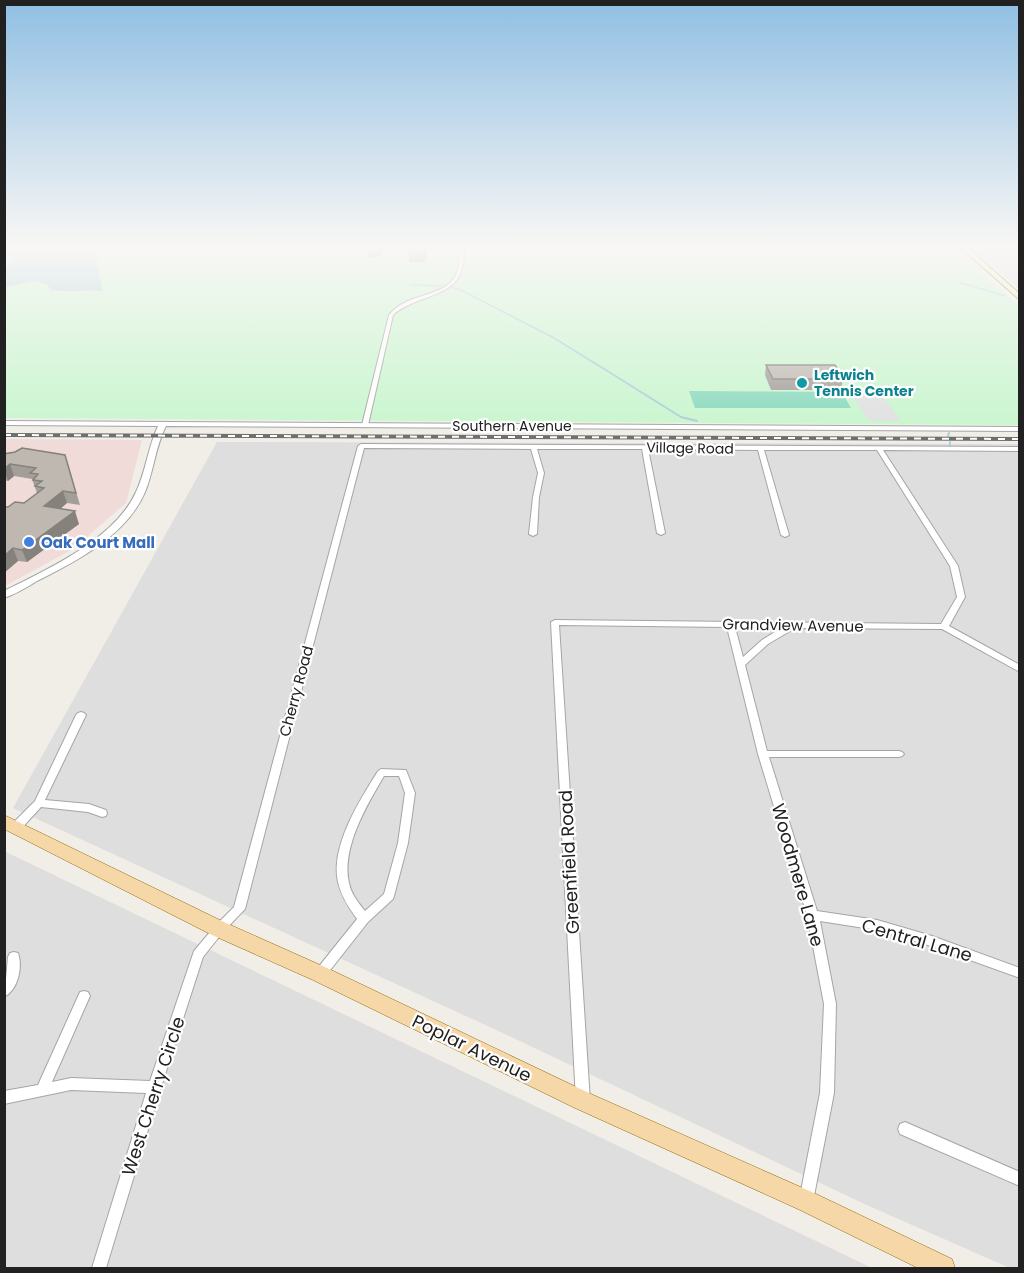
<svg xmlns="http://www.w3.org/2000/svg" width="1024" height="1273" font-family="Poppins,sans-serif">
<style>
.residential{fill:#dfdede}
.commercial{fill:#f0dbd9}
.park{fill:#c9f6cf}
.pitch{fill:#8cdabf}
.parking{fill:#e1e1e1}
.water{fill:#accfdb}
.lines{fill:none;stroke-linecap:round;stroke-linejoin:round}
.stream-far1{stroke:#accfdb;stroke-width:1.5}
.stream{stroke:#accfdb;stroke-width:2}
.minor-casing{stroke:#a5a5a5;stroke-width:2}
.tertiary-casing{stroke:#a5a5a5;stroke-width:2}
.secondary-casing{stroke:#64730d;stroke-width:2}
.primary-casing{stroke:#936b0a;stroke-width:1}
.minor{fill:#fff;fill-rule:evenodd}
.tertiary{fill:#fff;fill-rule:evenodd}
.secondary{fill:#f1f6c1;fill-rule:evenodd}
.primary{fill:#f6d7a8;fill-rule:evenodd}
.rail-casing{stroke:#6f6f6f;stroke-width:4}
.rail{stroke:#fff;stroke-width:2;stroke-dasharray:7;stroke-linecap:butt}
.wall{fill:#a39e98}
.shaded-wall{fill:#85817c}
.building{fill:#beb8b1;stroke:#85817c;stroke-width:1.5}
.culture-dot{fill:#0f9aa8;stroke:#fff;stroke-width:2}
.shop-dot{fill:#3f7fe0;stroke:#fff;stroke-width:2}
.labels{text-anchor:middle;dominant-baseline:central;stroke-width:4.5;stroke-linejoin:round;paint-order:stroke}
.far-culture-label{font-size:14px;font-weight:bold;fill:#0d838f;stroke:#fff;text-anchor:start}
.far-street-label{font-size:14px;fill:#212121;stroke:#fff}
.shop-label{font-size:15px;font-weight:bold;fill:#366cbe;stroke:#fff;text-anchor:start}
.street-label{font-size:15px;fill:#212121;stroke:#fff}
.near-street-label{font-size:18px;fill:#212121;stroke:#fff}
</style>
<rect width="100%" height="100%" fill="#f1eee8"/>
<g class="residential">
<path d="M973 248H1019V289Z"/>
<path d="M217 442 1019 444V1268H1010L871 1207 494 1029 13 808Z"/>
<path d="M4 851 739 1204 872 1268H5Z"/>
</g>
<path class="commercial" d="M5 439 142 440 126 503 73 549 5 586Z"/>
<path class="park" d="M5 248H955L1019 306V425L5 418Z"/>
<path class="pitch" d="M689 391 842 392 851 408H695Z"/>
<path class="parking" d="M852 395H882L901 421H869Z"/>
<path class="water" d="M5 248H97V266L103 291C85 289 69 293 51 290L47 284 34 281 5 287V268L11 262 12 258 5 255Z"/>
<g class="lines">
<g class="stream-far1">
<path d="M961 283 1005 296"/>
<path d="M411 285 442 286"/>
<path d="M450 287 461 290 554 338 596 364"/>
</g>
<g class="stream">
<path d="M593 362 681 417 697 421"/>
<path d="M948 436 949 433"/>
<path d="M950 442V446"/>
</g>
<g class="minor-casing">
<g id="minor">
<path d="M460 248H464C464 256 464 265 461 272 453 297 412 297 393 315L368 425 363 426 362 425 389 315C393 310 398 306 404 303 420 294 450 293 457 272 460 265 459 256 460 248Z"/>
<path d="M361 444 1020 447V451L883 450 958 566 965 597 949 626 1020 665V672L942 629 795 628 768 644 745 665 767 751H899L902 752 904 754 902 756 899 757H769L817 911 877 920 932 936 1020 968V978L931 946 877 930 820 921 836 1004 834 1093 813 1201 811 1206 806 1208 801 1206 799 1201 820 1093 824 1004 807 915 758 754 727 627 559 625 590 1101 588 1106 583 1107 578 1106 576 1101 551 622 555 620 941 624 957 597 950 566 877 450H764L789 535 785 537 781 535 758 450 648 449 665 533 661 535 657 533 642 449H537L544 473 539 497 537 534 533 536 529 534 533 497 538 473 531 449 364 448 245 909 223 932 203 957 161 1087 106 1268H92L146 1093 71 1090 4 1104V1091L38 1085 80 992 84 991 88 992 90 996 52 1082 71 1078 150 1081 194 951 215 926 234 907 358 446ZM735 627H783L762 640 743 657Z"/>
<path d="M81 712 84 713 86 715 45 800 89 804 106 810 107 813 106 816 102 817 88 812 41 807 20 830 16 831 12 830 11 827 12 824 35 801 76 715 78 713Z"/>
<path d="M381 769 406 770 415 793 408 843 394 896 393 899 368 922 324 978 320 979 316 978 314 974 316 970 357 919C349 908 341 896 338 882 330 846 360 800 378 771ZM384 776H399L405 793 398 843 384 894 365 911C358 902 351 894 349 883 341 848 367 805 384 776Z"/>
<path d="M14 952 18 953C23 967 18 990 4 997V981L6 979 8 957 10 953Z"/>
<path d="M905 1122 1020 1172V1186L900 1134 898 1129 900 1124Z"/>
</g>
</g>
<g class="tertiary-casing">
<path id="tertiary" d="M4 421 1020 427V431L166 426C155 447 154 471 145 492 127 535 77 561 37 581 27 587 16 594 4 598V591C48 569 115 539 136 492 146 471 148 447 158 426L4 425Z"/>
</g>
<g class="secondary-casing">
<path id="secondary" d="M961 248H968L1020 294V300Z"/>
</g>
<g class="primary-casing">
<path id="primary" d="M4 815 226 923 327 968 591 1094 814 1193 952 1259 955 1268H918L798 1209 575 1108 313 980 212 935 4 829Z"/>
</g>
<use href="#minor" class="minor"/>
<use href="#tertiary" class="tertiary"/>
<use href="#secondary" class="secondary"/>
<use href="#primary" class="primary"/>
<g class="rail-casing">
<path id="rail" d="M4 435 1020 439"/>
</g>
<use href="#rail" class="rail"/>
</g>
<g class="wall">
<path d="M368 248H382L380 257H368Z"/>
<path d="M427 248 425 262H409V253Z"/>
<path d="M766 365 843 379 841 390H771L765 375Z"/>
<path d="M4 454 65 455 80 505 67 503 60 509 79 524 27 562 18 561 4 573 8 507 24 503 37 493 32 479 14 476 8 481 4 480Z"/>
</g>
<g class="shaded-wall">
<path d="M379 248H382L380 257Z"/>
<path d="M425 248H427L425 262 424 253Z"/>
<path d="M10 464 14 476 8 481 4 469Z"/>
<path d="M63 491 67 503 48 519 44 506Z"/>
<path d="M75 511 79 524 27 562 22 550Z"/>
<path d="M13 548 18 561 4 573V556Z"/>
</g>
<g class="building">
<path d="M410 248H425L424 253H409Z"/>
<path d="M766 365H835L843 379H773Z"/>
<path d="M22 448 65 455 76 493 63 491 44 506 75 511 22 550 13 548 4 556V507H8L15 502 24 503 44 488 35 486 42 481 33 480 38 474 30 473 36 468 10 464 4 469V454L15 452Z"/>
</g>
<linearGradient id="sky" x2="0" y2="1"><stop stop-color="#90bfe3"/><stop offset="0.58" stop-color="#f9f7f5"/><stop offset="1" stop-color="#f9f7f5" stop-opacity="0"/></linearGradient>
<rect width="1024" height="426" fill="url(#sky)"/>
<circle class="culture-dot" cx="802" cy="383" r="6"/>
<circle class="shop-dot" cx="29" cy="542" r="6"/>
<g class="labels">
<g class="far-culture-label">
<text x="814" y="375">Leftwich<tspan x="814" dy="16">Tennis Center</tspan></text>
</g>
<g class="far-street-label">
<text x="512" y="426">Southern Avenue</text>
<text transform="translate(690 448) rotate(1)">Village Road</text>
</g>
<g class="shop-label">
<text x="41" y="542">Oak Court Mall</text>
</g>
<g class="street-label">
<text transform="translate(793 625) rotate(1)">Grandview Avenue</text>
<text transform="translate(296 691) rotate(-75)">Cherry Road</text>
</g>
<g class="near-street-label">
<text transform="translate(569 862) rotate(-93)">Greenfield Road</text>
<text transform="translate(798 875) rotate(74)">Woodmere Lane</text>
<text transform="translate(917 940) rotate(16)">Central Lane</text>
<text transform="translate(472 1048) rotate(26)">Poplar Avenue</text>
<text transform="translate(153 1096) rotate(-72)">West Cherry Circle</text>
</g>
</g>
<rect width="1024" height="1273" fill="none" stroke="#212121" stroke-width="12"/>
</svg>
